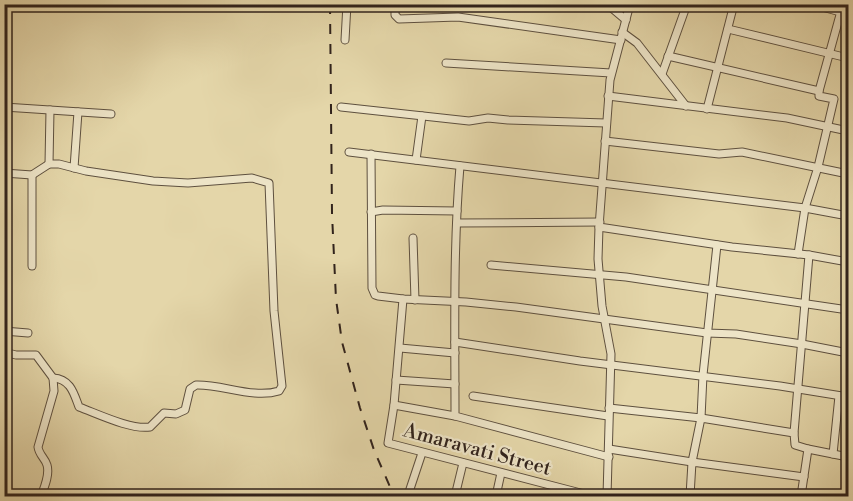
<svg xmlns="http://www.w3.org/2000/svg" width="853" height="501" font-family="'Libre Bodoni',serif">
<style>
.lines{fill:none;stroke-linecap:round;stroke-linejoin:round}
.minor-casing{stroke:#5e503f;stroke-width:9}
.minor{stroke:#ede4c7;stroke-width:7}
.rail{stroke:#31231c;stroke-width:2;stroke-dasharray:10 10;stroke-linecap:butt}
.labels{text-anchor:middle;dominant-baseline:central;stroke-width:4.5;stroke-linejoin:round;paint-order:stroke}
.street-label{font-size:20px;fill:#31231c;stroke:#ede4c7}
</style>
<rect width="100%" height="100%" fill="#e4d6a9"/>
<filter id="stains"><feTurbulence type="fractalNoise" baseFrequency=".00333" numOctaves="4"/><feColorMatrix values="0 0 0 0 .2 0 0 0 0 .09 0 0 0 0 .02 0 0 0 .5 -.17"/></filter>
<radialGradient id="worn" r=".72"><stop offset=".6" stop-color="#630" stop-opacity="0"/><stop offset="1" stop-color="#630" stop-opacity=".3"/></radialGradient>
<g class="lines">
<g class="minor-casing">
<g id="minor">
<path d="M395 4V15L399 19 458 17 621 40"/>
<path d="M607 4 626 20"/>
<path d="M811 4 848 14"/>
<path d="M728 29 848 58"/>
<path d="M622 32 637 43 686 106"/>
<path d="M345 40 347 4"/>
<path d="M668 56 819 91"/>
<path d="M446 63 611 73"/>
<path d="M662 74 687 4"/>
<path d="M608 96 787 118 848 131"/>
<path d="M4 107 111 114"/>
<path d="M341 107 469 121 488 118 508 120 606 123"/>
<path d="M707 109 734 4"/>
<path d="M605 141 719 154 742 152 848 174"/>
<path d="M349 152 805 208 848 216"/>
<path d="M371 154 372 288 375 295 378 296 403 299 466 302 516 307 707 333 736 334 802 344 848 353"/>
<path d="M416 160 422 116"/>
<path d="M49 164 50 110"/>
<path d="M460 166C453 249 455 333 455 416L609 457"/>
<path d="M74 168 78 112"/>
<path d="M4 173 32 175 49 164H59L86 171 153 181 188 183 252 178 269 183 274 311 282 386 279 391C253 399 222 384 196 385L190 389 185 410 176 414 164 413 150 427C131 430 98 414 79 407 74 394 71 379 53 378"/>
<path d="M32 175V266"/>
<path d="M371 212 383 210 457 211"/>
<path d="M457 223 600 222"/>
<path d="M599 227 732 247 809 255 848 262"/>
<path d="M413 238 415 300"/>
<path d="M798 254 805 208 818 167 834 99 819 96V91L843 4"/>
<path d="M491 265 626 277 848 310"/>
<path d="M403 299 394 405 388 443 592 496"/>
<path d="M4 331 28 333"/>
<path d="M455 342 580 361 780 386 848 397"/>
<path d="M400 348 455 353"/>
<path d="M4 352 16 355H36L53 378 54 391 38 447C39 455 45 458 47 465 50 475 44 488 41 496"/>
<path d="M6 352 7 331"/>
<path d="M396 380 455 384"/>
<path d="M473 396 608 416"/>
<path d="M394 405 455 416"/>
<path d="M609 408 701 418 703 375 717 245"/>
<path d="M794 433 809 255"/>
<path d="M609 449 692 462 701 418 794 433 795 445 808 449"/>
<path d="M833 454 839 396"/>
<path d="M409 492 422 453"/>
<path d="M607 494 624 496"/>
<path d="M801 494 821 496"/>
<path d="M455 496 463 463"/>
<path d="M496 496 501 473"/>
<path d="M607 496 611 354 602 306 598 259 599 227 610 80 630 4"/>
<path d="M690 496 692 462 804 477"/>
<path d="M801 496 808 449 848 457"/>
</g>
</g>
<use href="#minor" class="minor"/>
<path class="rail" d="M330 4 332 214 336 299 342 342 360 408 374 450 394 496"/>
</g>
<g class="labels">
<g class="street-label">
<text transform="translate(477 450) rotate(15)">Amaravati Street</text>
</g>
</g>
<rect width="853" height="501" fill="none" stroke="#e4d6a9" stroke-width="24"/>
<rect x="6" y="6" width="841" height="489" fill="none" stroke="#31231c" stroke-width="3"/>
<rect x="12" y="12" width="829" height="477" fill="none" stroke="#31231c" stroke-width="1.5"/>
<rect width="100%" height="100%" filter="url(#stains)"/>
<rect width="100%" height="100%" fill="url(#worn)"/>
</svg>
